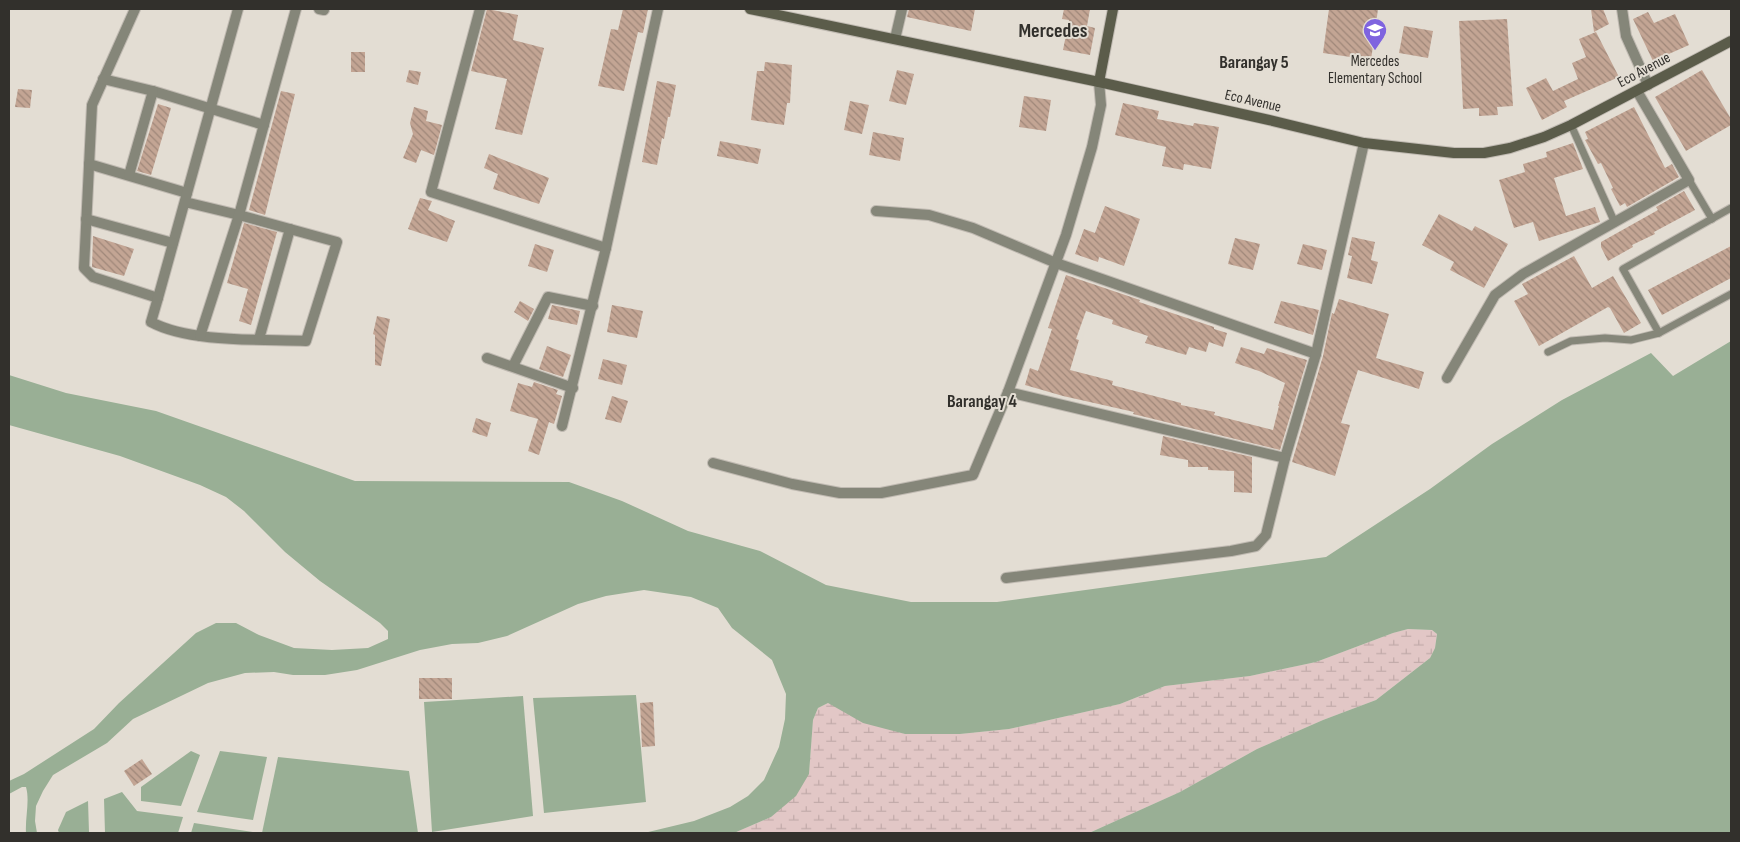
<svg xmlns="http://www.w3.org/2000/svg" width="1740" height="842" font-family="'Sofia Sans Condensed',sans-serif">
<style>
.wetland{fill:url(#wetland-marsh)}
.water{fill:#99af95}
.building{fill:url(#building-back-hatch)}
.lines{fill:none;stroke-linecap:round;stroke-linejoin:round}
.lane-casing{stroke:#c0bab2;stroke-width:9}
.street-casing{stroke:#c0bab2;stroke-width:12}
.secondary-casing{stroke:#c0bab2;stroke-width:12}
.lane{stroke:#858679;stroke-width:7}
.street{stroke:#858679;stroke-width:10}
.secondary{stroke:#5b5c4a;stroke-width:10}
.labels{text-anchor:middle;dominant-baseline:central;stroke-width:4;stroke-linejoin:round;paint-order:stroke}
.poi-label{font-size:15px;fill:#32302c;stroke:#e3ddd3}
.street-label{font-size:15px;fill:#32302c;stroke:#e3ddd3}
.quarter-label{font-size:18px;font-weight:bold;fill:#32302c;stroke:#e3ddd3}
.district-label{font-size:20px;font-weight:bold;fill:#32302c;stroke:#e3ddd3}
</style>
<defs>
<pattern id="wetland-marsh" width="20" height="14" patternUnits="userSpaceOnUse" patternTransform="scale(1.25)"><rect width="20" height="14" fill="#e2c7c6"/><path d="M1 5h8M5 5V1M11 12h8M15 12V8" fill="none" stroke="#c2abaa"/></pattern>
<pattern id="building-back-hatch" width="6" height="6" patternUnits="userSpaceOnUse" patternTransform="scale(1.25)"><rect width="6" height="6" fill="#c3a594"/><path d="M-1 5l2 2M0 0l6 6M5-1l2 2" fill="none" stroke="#9f8779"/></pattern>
</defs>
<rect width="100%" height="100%" fill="#e3ddd3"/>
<path class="wetland" d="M1408 629 1432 630 1437 634 1435 648 1430 658 1376 700 1323 720 1257 749 1180 792 1089 833H734L771 817 809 774 813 720 818 708 828 703 905 734H960L1009 729 1120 704 1165 686 1250 676 1316 662 1393 633Z"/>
<g class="water">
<path d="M1731 341V833H1089L1180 792 1257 749 1323 720 1376 700 1430 658 1435 648 1437 634 1432 630 1408 629 1393 633 1316 662 1250 676 1165 686 1120 704 1009 729 960 734H905L863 723 828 703 818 708 813 720 809 774 796 796 771 817 734 833H644L694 821 730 807 748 796 764 780 779 747 785 719 786 694 772 660 732 628 718 608 691 597 644 590 606 596 578 604 507 636 478 643 452 644 420 650 357 670 325 675H293L274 672 245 673 208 683 133 719 107 743 53 775 43 791 36 806 35 821 37 833H26C25 818 30 801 26 787H22L9 794V781L24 774 94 729 119 703 196 633 216 623H236L259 635 294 648 332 650 368 648 388 639V631L380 623 320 581 285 552 244 511 226 497 200 485 120 456 9 425V375L66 393 156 411 355 481 569 482 622 501 688 531 760 551 826 585 911 602H997L1326 557 1430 489 1492 444 1562 400 1651 353 1673 376Z"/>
<path d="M636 695 646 802 544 813 533 698Z"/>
<path d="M523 696 533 816 432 832 424 702Z"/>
<path d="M191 751 200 755 181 806 141 801V787Z"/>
<path d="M220 751 267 757 253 820 197 812Z"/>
<path d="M278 757 409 771 418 833H262Z"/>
<path d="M122 792 137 811 183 817 178 833H105L104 799Z"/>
<path d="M88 801 89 833H59L58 830 66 812Z"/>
<path d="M194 823 260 833H191Z"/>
</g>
<g class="building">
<path d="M487 9 518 15 513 40 544 48 522 135 495 129 507 79 471 71Z"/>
<path d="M623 9H648L643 33 638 32 624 91 598 86 611 29 618 30Z"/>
<path d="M909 9H975L971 31 907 17Z"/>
<path d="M1064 9H1090L1087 26 1095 28 1090 55 1063 50 1069 20 1062 19Z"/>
<path d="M1329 9H1378L1371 60 1323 53Z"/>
<path d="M1591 9H1603L1609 24 1594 32Z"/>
<path d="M1648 12 1654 23 1675 14 1689 45 1653 61 1633 19Z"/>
<path d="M1507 19 1513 106 1497 107 1498 115 1479 116V108L1463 109 1459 21Z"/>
<path d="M1404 26 1433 31 1428 58 1399 53Z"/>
<path d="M1596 32 1619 77 1564 101 1567 107 1542 120 1526 88 1546 78 1553 91 1578 79 1572 63 1586 57 1579 39Z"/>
<rect x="351" y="52" width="14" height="20"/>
<path d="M765 62 792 65 790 103H787L784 125 751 120 757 71H764Z"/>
<path d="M409 70 421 72 418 85 406 82Z"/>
<path d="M897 70 914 74 906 105 889 101Z"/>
<path d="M1702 70 1731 119V125L1686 151 1655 97Z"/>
<path d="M657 81 676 85 670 117H668L664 139 662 138 657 165 642 162Z"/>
<path d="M18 89 32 90 30 108 15 107Z"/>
<path d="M281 91 295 94 265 215 249 210Z"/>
<path d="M1024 96 1051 100 1046 131 1019 127Z"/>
<path d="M850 101 869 105 862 134 844 130Z"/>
<path d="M1123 103 1159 111 1157 119 1193 126 1194 123 1219 127 1211 169 1184 164 1183 170 1162 166 1166 147 1115 135Z"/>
<path d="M158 104 171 108 151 175 137 171Z"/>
<path d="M414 107 428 111 426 121 442 125 434 155 421 150 416 163 403 158 413 134 410 123Z"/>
<path d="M1634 107 1665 168 1672 164 1679 177 1627 207 1625 203 1620 206 1611 189 1613 188 1601 163 1598 164 1585 140 1588 139 1585 132Z"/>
<path d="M873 132 904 138 900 161 869 155Z"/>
<path d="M720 141 761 149 758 164 717 156Z"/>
<path d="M1573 143 1583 169 1554 178 1566 216 1595 207 1600 222 1539 241 1533 222 1514 228 1499 180 1525 172 1523 164 1547 157 1546 152Z"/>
<path d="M489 154 549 178 539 204 493 189 498 174 484 168Z"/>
<path d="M1684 191 1695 210 1654 232 1655 234 1632 245 1633 247 1608 261 1601 247V242L1658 210 1656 207Z"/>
<path d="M420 198 432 201 428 210 455 221 447 242 408 229Z"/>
<path d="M1105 206 1140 219 1124 266 1099 257 1098 262 1075 254 1084 229 1095 233Z"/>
<path d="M1439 214 1472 231 1475 226 1508 244 1484 288 1450 270 1454 262 1422 245Z"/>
<path d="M244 223 277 232 251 325 239 321 248 289 227 283Z"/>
<path d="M93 236 134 249 124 276 92 267Z"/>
<path d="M1352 237 1375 242 1371 260 1378 262 1372 284 1347 278 1352 256 1348 255Z"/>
<path d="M1235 238 1260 244 1253 270 1228 264Z"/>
<path d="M535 244 554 250 547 272 528 266Z"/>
<path d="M1303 244 1327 250 1322 270 1297 264Z"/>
<path d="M1731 246V278L1662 315 1648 290Z"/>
<path d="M1574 256 1592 288 1613 276 1641 323 1624 333 1610 308 1608 307 1539 346 1514 301 1528 294 1522 284Z"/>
<path d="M1066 275 1140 300 1139 302 1214 327V329L1227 333 1223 347 1209 342 1206 352 1189 347 1186 355 1145 343 1148 336 1112 324 1113 320 1086 311 1076 339 1079 340 1070 370 1113 381 1112 385 1181 403V405L1215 412 1214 415 1273 430 1279 406H1278L1285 383 1259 371 1235 363 1241 347 1264 354 1267 348 1307 360 1280 450 1133 414 1134 412 1063 396 1025 385 1030 368 1038 371 1052 329 1048 328Z"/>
<path d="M1339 299 1389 314 1376 358 1424 372 1419 389 1358 370 1341 423 1350 425 1335 476 1292 462 1323 356 1332 313 1334 314Z"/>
<path d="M520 301 534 309 528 321 514 312Z"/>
<path d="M1281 301 1319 310 1313 335 1274 323Z"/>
<path d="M552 305 580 311 577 325 548 319Z"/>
<path d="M612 305 643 311 637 338 607 332Z"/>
<path d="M377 316 390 319 381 366 375 365V335L373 334Z"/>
<path d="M547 346 571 355 563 377 539 369Z"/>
<path d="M603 359 627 365 622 385 598 379Z"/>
<path d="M534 382 558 390 556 394 562 396 554 424 549 422 539 455 528 451 538 419 510 411 518 383 532 387Z"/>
<path d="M612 396 628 401 621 423 605 419Z"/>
<path d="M476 418 491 423 487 437 472 432Z"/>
<path d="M1163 436 1252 457V493L1234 492V471L1208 470V467H1188V460L1160 455Z"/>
<rect x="419" y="678" width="33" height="21"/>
<path d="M653 702 655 746 642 747 640 703Z"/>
<path d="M142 759 152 774 134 786 124 771Z"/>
</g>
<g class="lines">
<g class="lane-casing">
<g id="lane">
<path d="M1571 125 1615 223"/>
<path d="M1689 180 1712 219"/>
<path d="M1659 333 1623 269 1731 208"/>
<path d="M1548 352 1571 341 1605 338 1631 340 1659 333 1731 294"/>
</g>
</g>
<g class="street-casing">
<g id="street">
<path d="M135 9 92 105 84 268 93 277 158 298"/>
<path d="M319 9 324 10"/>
<path d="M480 9 431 192 606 248"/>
<path d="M1622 9 1626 36 1648 85"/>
<path d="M895 39 902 9"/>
<path d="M103 79 153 91 264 125"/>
<path d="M89 164 187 193"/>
<path d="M129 175 153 91"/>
<path d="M185 202 239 215 337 242 306 341C262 339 190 343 151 322L158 298 238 9"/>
<path d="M876 211 929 215 973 228 1056 263 1316 354"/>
<path d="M86 219 173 243"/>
<path d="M200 336 239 215 296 9"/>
<path d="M259 339 290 229"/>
<path d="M487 358 573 388"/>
<path d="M513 366 548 297 593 306"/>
<path d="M1447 378 1495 295 1523 274 1689 180 1637 91"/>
<path d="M1008 392 1285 458 1316 354 1364 143"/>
<path d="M562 426 606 248 658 9"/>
<path d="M713 463 792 484 840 493H881L973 475 1008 392 1066 235 1092 147 1101 105 1099 82"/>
<path d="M1006 578 1231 551 1256 546 1266 535 1285 458"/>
</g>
</g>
<g class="secondary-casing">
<g id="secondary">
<path d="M750 9 1099 82 1269 120 1364 143 1454 153H1484L1510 148 1544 137 1571 125 1731 41"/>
<path d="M1099 82 1113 9"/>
</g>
</g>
<use href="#lane" class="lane"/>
<use href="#street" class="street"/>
<use href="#secondary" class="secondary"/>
</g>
<defs>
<g id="school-pin" transform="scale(1.25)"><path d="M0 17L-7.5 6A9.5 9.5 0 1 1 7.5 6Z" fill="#7f64df" stroke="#e3ddd3"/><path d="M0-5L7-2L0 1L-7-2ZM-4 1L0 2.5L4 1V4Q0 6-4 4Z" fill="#fff"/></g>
</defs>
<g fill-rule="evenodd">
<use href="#school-pin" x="1375" y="30"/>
</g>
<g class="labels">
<g class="poi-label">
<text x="1375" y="61">Mercedes<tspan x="1375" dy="17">Elementary School</tspan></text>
</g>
<g class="street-label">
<text transform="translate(1644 70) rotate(-28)">Eco Avenue</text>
<text transform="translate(1253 101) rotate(13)">Eco Avenue</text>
</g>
<g class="quarter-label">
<text x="1254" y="62">Barangay 5</text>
<text x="982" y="401">Barangay 4</text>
</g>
<g class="district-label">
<text x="1053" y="31">Mercedes</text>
</g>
</g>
<rect width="1740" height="842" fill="none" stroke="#32302c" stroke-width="20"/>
</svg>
